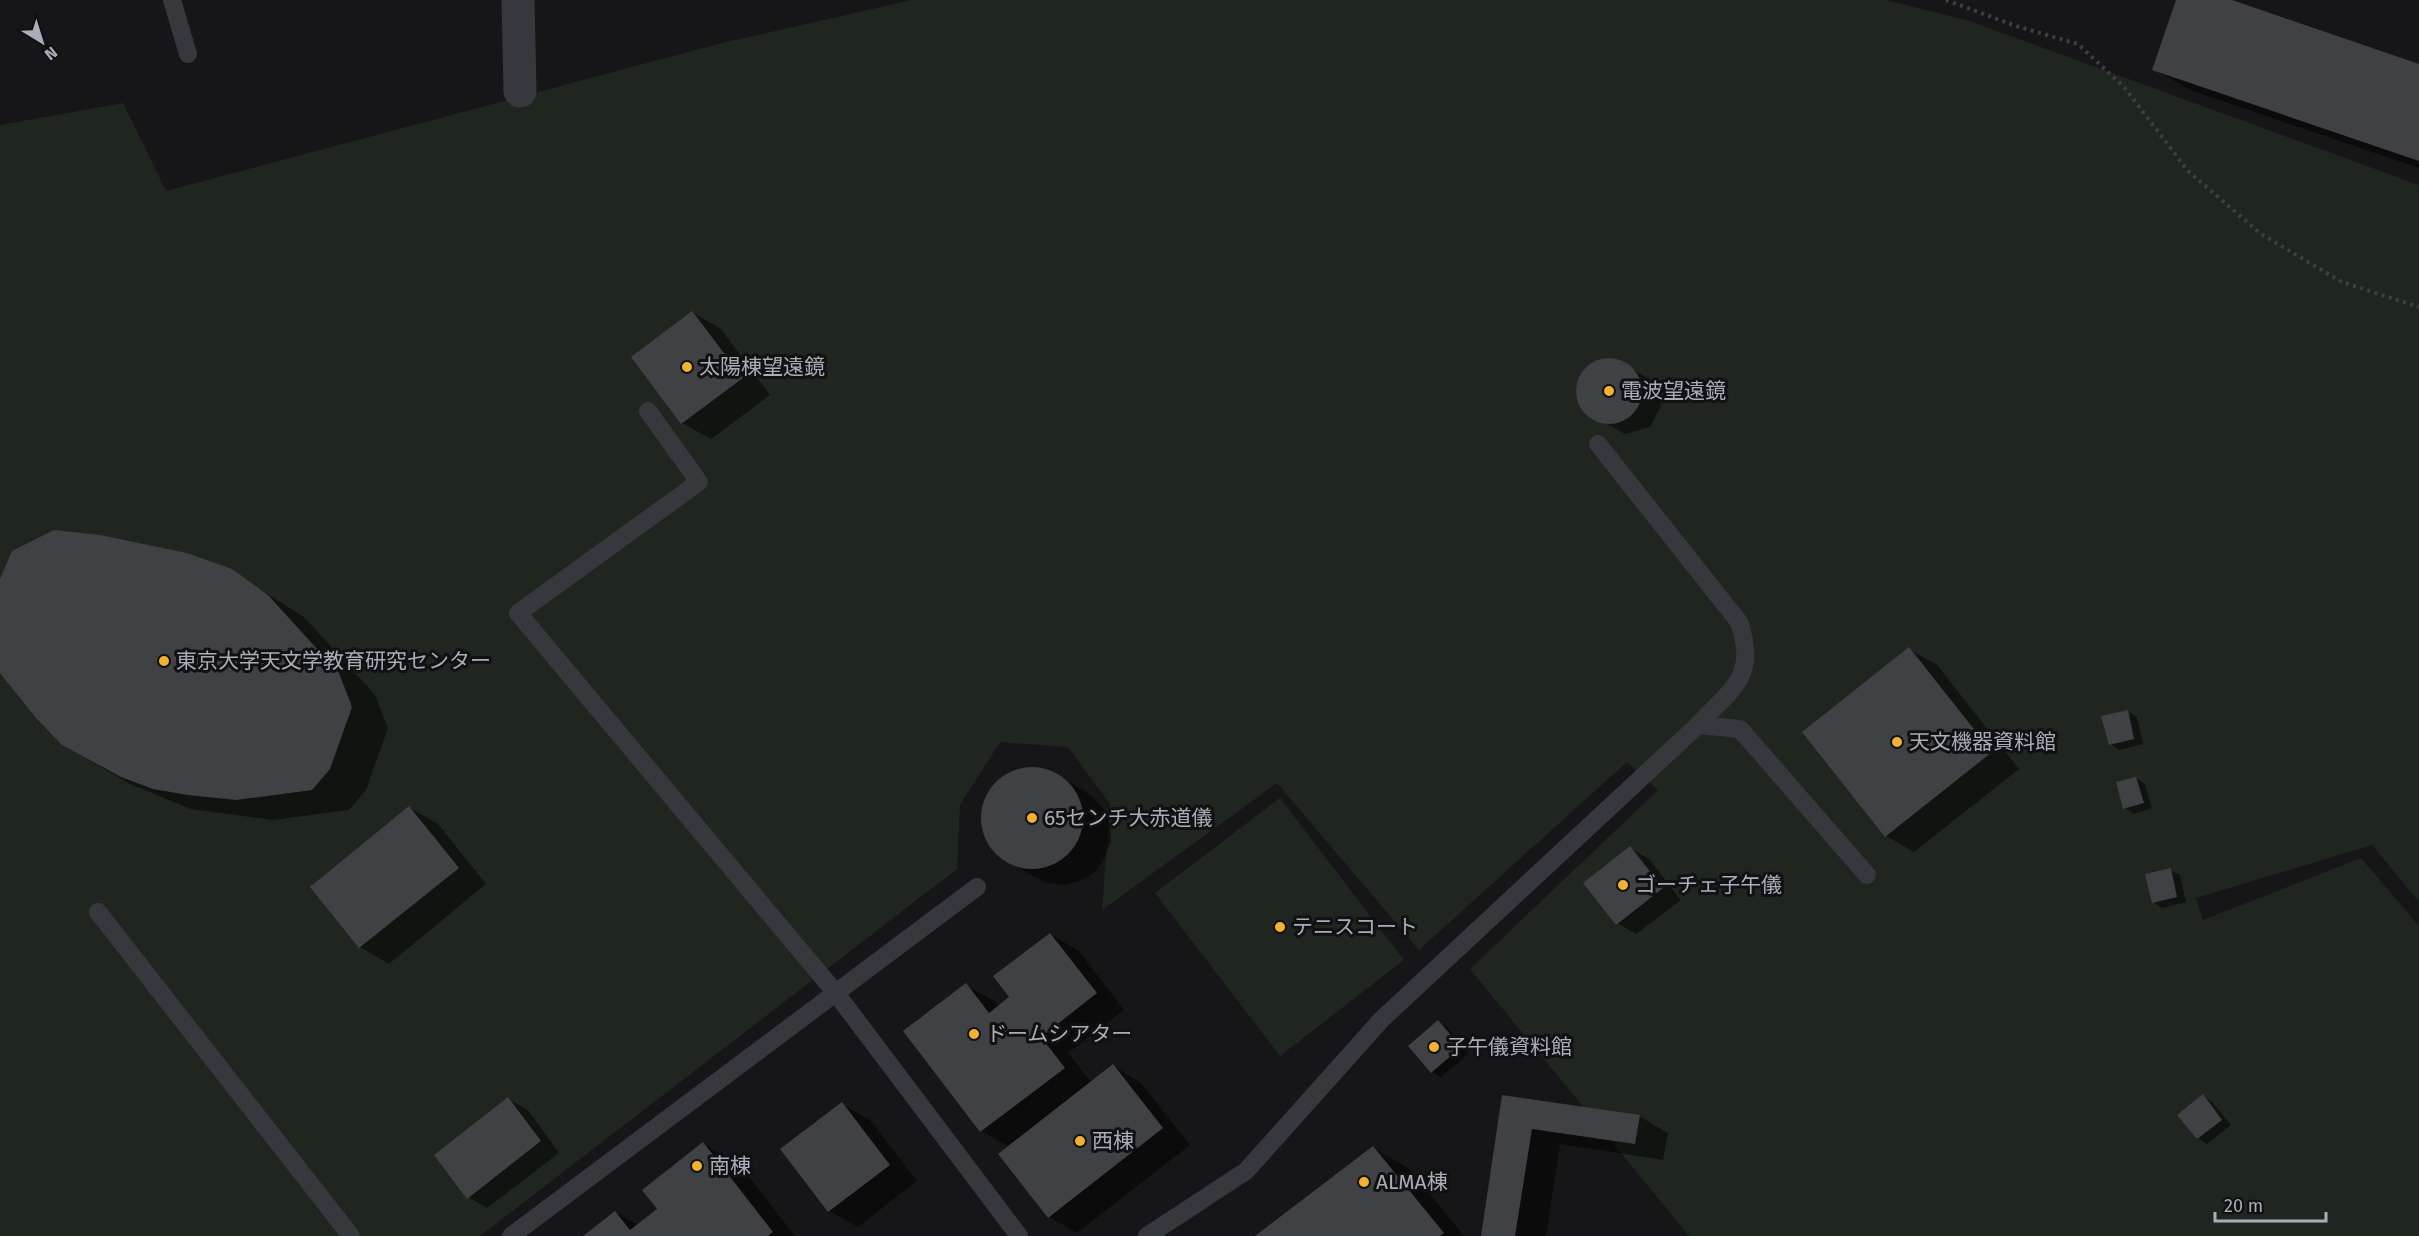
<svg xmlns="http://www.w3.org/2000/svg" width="2419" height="1236" font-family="'Fira Sans','Noto Sans JP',sans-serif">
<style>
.green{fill:#1e261f}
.shadow{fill:#0007}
.building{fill:#404145}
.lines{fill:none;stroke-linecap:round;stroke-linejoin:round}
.path{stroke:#3d3f44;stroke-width:4;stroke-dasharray:3 4.5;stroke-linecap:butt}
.lane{stroke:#37383d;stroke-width:18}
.street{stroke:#37383d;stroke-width:33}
.poi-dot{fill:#f2b134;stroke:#111113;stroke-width:2}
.labels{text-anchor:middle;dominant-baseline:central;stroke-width:6;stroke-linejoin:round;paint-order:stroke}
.poi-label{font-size:21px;fill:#a8adb8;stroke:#111113;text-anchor:start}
</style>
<rect width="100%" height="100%" fill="#161618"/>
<g class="green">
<path d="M912 0H1886L1970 21 2419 185V902L2372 845 2196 898 2203 920 2361 858 2419 926V1236H1689L1470 969 1658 790 1627 762 1419 950 1277 783 1102 910 1110 804 1068 747 1000 742 960 805 957 869 480 1236H0V125L123 103 166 191 722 43Z"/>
<path d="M1280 798 1404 960 1280 1056 1155 893Z"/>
</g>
<g class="shadow">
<path d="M2178 0H2228L2419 66V168L2190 90 2154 69Z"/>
<path d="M692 312 721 329 770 395 711 439 682 423Z"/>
<path d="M1613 358 1655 382 1659 390 1661 406 1650 427 1625 434 1583 411 1577 387 1589 365Z"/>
<path d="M231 571 304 617 375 695 388 728 366 790 349 810 273 820 191 809 130 784 62 744 0 670V583Z"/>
<path d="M1909 649 1937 665 2019 769 1914 852 1886 836Z"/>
<path d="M2127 711 2137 717 2143 744 2120 750 2110 744Z"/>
<path d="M1038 769 1053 773 1083 790 1095 799 1105 811 1110 826 1111 841 1105 857 1095 872 1080 881 1064 885 1047 883 1031 875 1002 858 990 845 983 829V813L987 798 996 785 1008 775 1023 770Z"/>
<path d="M2136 778 2145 784 2152 808 2134 814 2124 808Z"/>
<path d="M410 808 438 824 486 884 389 964 360 947 312 887Z"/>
<path d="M1630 848 1649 859 1681 900 1636 934 1617 923Z"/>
<path d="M2170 870 2180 875 2186 902 2162 908 2153 902Z"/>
<path d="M1050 934 1079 951 1124 1010 1068 1053 1092 1083 1113 1066 1141 1083 1190 1145 1077 1233 1049 1217 1009 1147 981 1131 905 1032 966 985 994 1001 999 1007 1011 997Z"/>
<path d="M1438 1022 1447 1027 1469 1053 1441 1077 1432 1072Z"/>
<path d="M1503 1096 1639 1116 1668 1133 1663 1160 1560 1144 1546 1236H1484Z"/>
<path d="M2203 1096 2212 1102 2231 1125 2207 1144 2198 1138 2179 1115Z"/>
<path d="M508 1099 528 1110 559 1153 487 1208 468 1197Z"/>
<path d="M842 1104 870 1120 917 1181 858 1227 829 1211Z"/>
<path d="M703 1144 740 1165 795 1236H585L615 1212 638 1225 659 1209Z"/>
<path d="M1373 1148 1410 1169 1464 1236H1258Z"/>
</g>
<g class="building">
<path d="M2176 0H2232L2419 64V161L2152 70Z"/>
<path d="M692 311 743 378 681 424 631 357Z"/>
<circle cx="1609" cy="391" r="33"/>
<path d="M54 530 100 535 187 553 232 569 268 595 339 673 352 707 330 769 312 790 236 800 188 795 153 789 121 777 62 745 36 718 0 673V579L12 551Z"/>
<path d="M1909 647 1992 752 1885 837 1802 732Z"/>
<path d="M2128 710 2134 739 2109 745 2101 716Z"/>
<circle cx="1032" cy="818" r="51"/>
<path d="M2136 777 2144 803 2123 809 2116 782Z"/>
<path d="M409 806 459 868 359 948 310 887Z"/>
<path d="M1630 846 1663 888 1616 925 1583 883Z"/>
<path d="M2171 868 2177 897 2152 903 2145 874Z"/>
<path d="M1050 933 1097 993 1041 1037 1065 1068 980 1132 903 1031 966 983 989 1013 1009 997 993 976Z"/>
<path d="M1438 1020 1461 1047 1431 1073 1408 1046Z"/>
<path d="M1113 1064 1163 1128 1048 1218 998 1154Z"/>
<path d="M2203 1094 2222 1120 2197 1139 2177 1115Z"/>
<path d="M1502 1095 1640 1115 1635 1144 1532 1129 1515 1236H1481Z"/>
<path d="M508 1097 541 1141 467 1199 434 1155Z"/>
<path d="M842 1102 890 1165 828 1212 780 1149Z"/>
<path d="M703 1142 773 1232 768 1236H583L615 1211 630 1230 657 1209 642 1190Z"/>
<path d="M1373 1146 1444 1233 1440 1236H1255Z"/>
</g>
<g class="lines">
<path class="path" d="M1946 0 2016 26 2078 44 2124 87 2188 171 2261 234 2342 282 2419 307"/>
<g class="lane">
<path d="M172 0 188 54"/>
<path d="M648 411 699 482 518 613 835 992 1019 1236"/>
<path d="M1698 725 1740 729 1867 875"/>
<path d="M98 912 351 1236"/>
<path d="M511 1236 977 887"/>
<path d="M1147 1236 1246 1171 1382 1019 1698 725C1732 688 1758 677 1739 622L1598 444"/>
</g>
<path class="street" d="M518 0 520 91"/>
</g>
<g class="poi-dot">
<circle cx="687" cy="367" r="6"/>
<circle cx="1609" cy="391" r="6"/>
<circle cx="164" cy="661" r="6"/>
<circle cx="1897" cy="742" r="6"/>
<circle cx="1032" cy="818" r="6"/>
<circle cx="1623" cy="885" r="6"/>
<circle cx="1280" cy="927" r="6"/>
<circle cx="974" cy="1034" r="6"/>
<circle cx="1434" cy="1047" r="6"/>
<circle cx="1080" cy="1141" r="6"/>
<circle cx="697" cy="1166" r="6"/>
<circle cx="1364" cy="1182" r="6"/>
</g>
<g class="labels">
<g class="poi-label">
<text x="699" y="367">太陽棟望遠鏡</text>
<text x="1621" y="391">電波望遠鏡</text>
<text x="176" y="661">東京大学天文学教育研究センター</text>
<text x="1909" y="742">天文機器資料館</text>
<text x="1044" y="818">65センチ大赤道儀</text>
<text x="1635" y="885">ゴーチェ子午儀</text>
<text x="1292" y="927">テニスコート</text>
<text x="986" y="1034">ドームシアター</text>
<text x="1446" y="1047">子午儀資料館</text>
<text x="1092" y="1141">西棟</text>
<text x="709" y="1166">南棟</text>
<text x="1376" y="1182">ALMA棟</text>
</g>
</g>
<g transform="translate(42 42) rotate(142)" stroke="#111113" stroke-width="4.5" paint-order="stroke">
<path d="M0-4.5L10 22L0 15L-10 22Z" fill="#a8adb8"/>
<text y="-9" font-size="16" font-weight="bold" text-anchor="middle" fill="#a8adb8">N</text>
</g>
<path d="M2215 1212v9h111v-9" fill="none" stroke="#a8adb8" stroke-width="3"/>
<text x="2224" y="1212" font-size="18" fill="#a8adb8" stroke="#111113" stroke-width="4.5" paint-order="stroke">20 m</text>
</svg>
